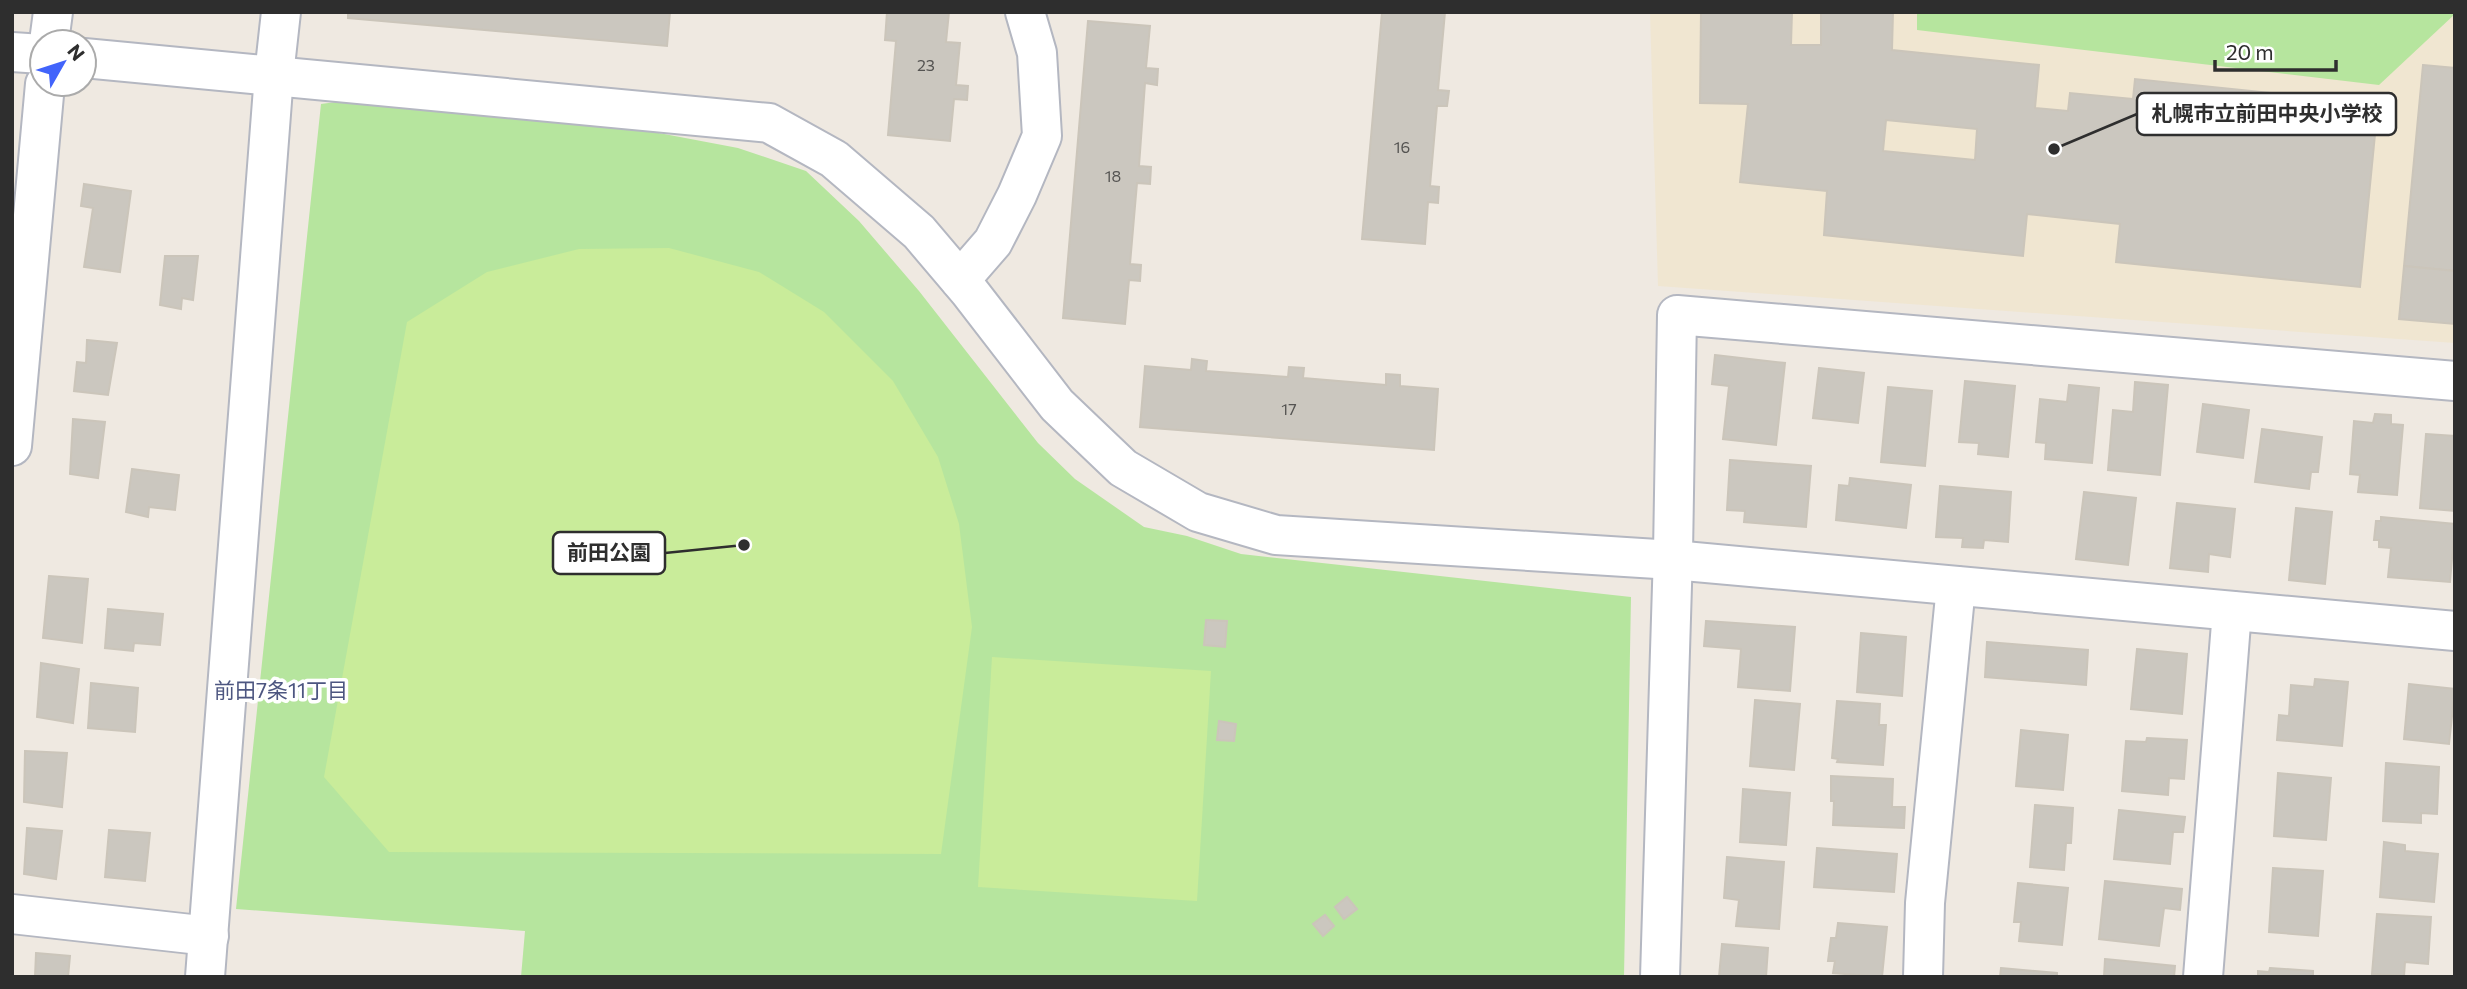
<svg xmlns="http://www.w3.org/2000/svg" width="2467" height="989" font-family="Commissioner,'Noto Sans JP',sans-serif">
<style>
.education{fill:#f0e6d1}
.green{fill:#b6e59e}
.pitch{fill:#c9ec9a}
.building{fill:#cbc7bf;stroke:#cbc5ba;stroke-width:2;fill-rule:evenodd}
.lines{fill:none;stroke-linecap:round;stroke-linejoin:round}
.minor-casing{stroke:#b4b7c1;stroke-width:42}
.minor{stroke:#fff;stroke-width:38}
.labels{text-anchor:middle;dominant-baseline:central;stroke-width:7;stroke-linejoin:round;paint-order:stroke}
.number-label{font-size:16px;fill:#555452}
.neighbourhood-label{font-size:21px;fill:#4d5680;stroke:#fff}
.leader{fill:none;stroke:#2e2e2e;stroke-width:2.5}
.callout-dot{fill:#2e2e2e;stroke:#fff;stroke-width:2.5}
.callout{fill:#fff;stroke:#2e2e2e;stroke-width:2.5}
.callout-label{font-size:21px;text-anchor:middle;font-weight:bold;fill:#2e2e2e}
</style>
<rect width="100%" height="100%" fill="#efe9e1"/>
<path class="education" d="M1650 12H2455V343L1658 286Z"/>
<g class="green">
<path d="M1917 12H2455V14L2379 85 1917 30Z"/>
<path d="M358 99 643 130 738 148 806 171 859 221 919 291 1038 443 1075 479 1144 527 1187 536 1241 554 1631 597 1624 977H521L525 931 236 909 321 104Z"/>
</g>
<g class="pitch">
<path d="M669 248 759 272 824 312 893 381 938 457 959 524 972 627 941 854 389 852 324 777 407 322 487 272 579 249Z"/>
<path d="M992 657 1211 671 1197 901 978 887Z"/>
</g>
<g class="building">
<path d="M348 12H670L667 46 348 18Z"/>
<path d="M887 12H949L946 42 960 43 956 85 968 86 967 100 954 99 950 141 888 135 896 41 885 40Z"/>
<path d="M1382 12H1445L1438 90 1449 91 1447 106H1437L1430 186 1439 187 1438 203 1428 202 1425 244 1362 239Z"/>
<path d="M1701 12H1792L1791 45H1821V12H1893L1892 50 2039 65 2035 108 2068 111 2070 93 2133 99 2135 79 2378 104 2360 287 2116 262 2120 224 2027 214 2023 256 1824 235 1827 191 1740 182 1748 104 1700 103ZM1886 120 1977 129 1975 160 1883 151Z"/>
<path d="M1088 21 1150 26 1146 68 1158 69 1157 85 1145 83 1139 166 1151 167 1150 184 1137 183 1130 264 1141 265 1140 281 1129 280 1125 324 1063 318Z"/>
<path d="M2423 65 2455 68V271L2404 266Z"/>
<path d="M84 184 131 191 120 272 84 267 93 208 81 206Z"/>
<path d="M165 256H198L193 300 182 298 181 309 160 305Z"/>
<path d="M2404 266 2455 271V324L2399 319Z"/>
<path d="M87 340 117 343 108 395 74 391 77 362 86 363Z"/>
<path d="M1715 355 1785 363 1776 445 1723 439 1729 386 1712 384Z"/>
<path d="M1192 359 1207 361 1206 371 1288 377 1289 367 1304 368 1303 378 1386 385V374L1400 375V386L1438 389 1434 450 1140 427 1145 366 1191 370Z"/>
<path d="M1819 368 1864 373 1858 423 1813 418Z"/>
<path d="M1965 381 2015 386 2008 457 1978 454 1979 443 1959 442Z"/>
<path d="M2135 382 2168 385 2160 475 2108 470 2113 410 2133 412Z"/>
<path d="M2069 385 2099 388 2092 463 2045 459 2046 443 2036 442 2040 399 2067 402Z"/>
<path d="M1888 387 1932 391 1925 466 1881 462Z"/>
<path d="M2203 404 2249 410 2243 458 2197 452Z"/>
<path d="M2375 414 2391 415V424L2403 425 2397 495 2358 492 2360 475 2350 474 2354 421 2373 423Z"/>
<path d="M73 419 105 422 98 478 70 474Z"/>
<path d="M2262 429 2322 437 2318 472H2311L2309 489 2255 482Z"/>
<path d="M2426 434 2455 436V511L2420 508Z"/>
<path d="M1730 460 1811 466 1806 527 1744 522 1745 511 1727 510Z"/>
<path d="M132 469 179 475 175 510 149 507 148 517 126 512Z"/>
<path d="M1850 478 1911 485 1906 528 1836 520 1839 485 1849 486Z"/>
<path d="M1940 486 2011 492 2008 542 1984 540 1983 548 1962 547 1963 538 1936 537Z"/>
<path d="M2084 492 2136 498 2128 565 2076 559Z"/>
<path d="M2177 503 2235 509 2230 557 2209 554 2208 572 2170 568Z"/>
<path d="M2296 508 2332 512 2325 584 2289 580Z"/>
<path d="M2381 517 2455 524 2450 582 2388 577 2391 548 2379 547V540H2374L2376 521H2381Z"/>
<path d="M49 576 88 579 82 643 43 638Z"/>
<path d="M108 609 163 614 160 645 134 643 133 651 105 648Z"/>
<path d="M1206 620 1227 621 1225 647 1204 645Z"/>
<path d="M1706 621 1795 627 1790 691 1738 687 1741 649 1704 646Z"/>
<path d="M1861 633 1906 637 1902 696 1857 692Z"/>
<path d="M1987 642 2088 650 2086 685 1985 677Z"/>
<path d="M2137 649 2187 654 2182 714 2131 709Z"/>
<path d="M41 663 79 669 73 723 37 717Z"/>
<path d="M2315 679 2348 682 2342 746 2277 740 2279 715 2289 716 2291 685 2314 687Z"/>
<path d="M91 683 138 688 135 732 88 728Z"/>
<path d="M2409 684 2455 689 2449 744 2404 739Z"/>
<path d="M1755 700 1800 704 1794 770 1750 766Z"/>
<path d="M1837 701 1880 704 1879 725H1886L1883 765 1837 762 1838 759 1832 758Z"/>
<path d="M1219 721 1236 724 1234 741 1217 740Z"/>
<path d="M2021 730 2068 735 2063 790 2016 786Z"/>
<path d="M2147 738 2187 740 2184 779 2169 778 2168 795 2122 791 2126 741 2146 742Z"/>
<path d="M25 751 67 753 62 807 24 802Z"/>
<path d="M2386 763 2439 767 2437 814 2421 813V823L2383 821Z"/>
<path d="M2278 773 2331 778 2326 840 2274 836Z"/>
<path d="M1831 776 1893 779 1892 807H1905L1904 828 1833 825 1834 801H1831Z"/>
<path d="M1743 789 1790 793 1786 845 1740 842Z"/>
<path d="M2035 805 2073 808 2071 843H2066L2064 870 2030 867Z"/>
<path d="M2119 810 2185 817 2183 832H2173L2170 864 2114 859Z"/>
<path d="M27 828 62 831 56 879 24 874Z"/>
<path d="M109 830 150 833 145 881 105 877Z"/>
<path d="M2384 842 2405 845V851L2438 854 2434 902 2380 897Z"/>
<path d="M1817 848 1897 854 1894 892 1814 887Z"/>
<path d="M1727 857 1784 862 1779 929 1736 926 1739 900 1724 898Z"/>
<path d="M2273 868 2323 871 2318 936 2269 932Z"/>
<path d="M2105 881 2182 889 2180 910 2164 908 2159 946 2099 939Z"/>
<path d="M2018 883 2068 888 2062 945 2019 941 2021 922H2014Z"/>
<path d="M1347 897 1357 909 1344 919 1335 907Z"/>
<path d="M2377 914 2431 917 2428 964 2405 962 2404 976 2372 974Z"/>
<path d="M1325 915 1334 926 1323 936 1313 924Z"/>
<path d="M1838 923 1887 927 1882 977 1833 973 1835 961H1828L1831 938H1836Z"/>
<path d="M1722 944 1768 948 1766 977H1719Z"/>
<path d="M36 953 70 956 68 977H35Z"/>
<path d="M2105 959 2175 966 2174 977H2104Z"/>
<path d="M2001 968 2057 973V977H2000Z"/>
<path d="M2270 968 2313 971V977H2258V971L2269 972Z"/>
</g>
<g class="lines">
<g class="minor-casing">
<g id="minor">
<path d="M49 42 53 12"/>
<path d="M12 52 42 54"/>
<path d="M84 58 769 123 834 159 919 232 969 291 1057 405 1123 468 1198 512 1276 535 1673 560 2455 631"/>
<path d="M960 280 993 242 1017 195 1042 136 1037 53 1025 12"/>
<path d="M12 446 45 84"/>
<path d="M12 914 209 936"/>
<path d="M205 977 274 75 281 12"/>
<path d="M1660 977 1673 553 1677 315 2455 381"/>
<path d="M1923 977 1925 903 1956 586"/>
<path d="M2203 977 2232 611"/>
</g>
</g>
<use href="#minor" class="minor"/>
</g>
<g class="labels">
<g class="number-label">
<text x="926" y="64">23</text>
<text x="1402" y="146">16</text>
<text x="1113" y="175">18</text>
<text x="1289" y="408">17</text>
</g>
<g class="neighbourhood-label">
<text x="281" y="689">前田7条11丁目</text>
</g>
</g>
<path class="leader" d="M2054 149L2137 114M744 545L665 553"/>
<g class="callout-dot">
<circle cx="2054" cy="149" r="7"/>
<circle cx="744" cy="545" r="7"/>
</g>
<g class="callout">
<rect x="2137" y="93" width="259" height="42" rx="7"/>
<rect x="553" y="532" width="112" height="42" rx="7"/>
</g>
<g class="callout-label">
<text x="2267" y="121">札幌市立前田中央小学校</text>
<text x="609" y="560">前田公園</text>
</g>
<rect width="2467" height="989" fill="none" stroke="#2e2e2e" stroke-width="28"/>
<g transform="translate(63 63) rotate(51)"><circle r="33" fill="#ffffff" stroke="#ababab" stroke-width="2"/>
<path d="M0-5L12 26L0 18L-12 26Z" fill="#4264fb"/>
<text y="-10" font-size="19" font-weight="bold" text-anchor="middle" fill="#2e2e2e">N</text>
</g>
<path d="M2215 60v10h121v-10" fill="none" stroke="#2e2e2e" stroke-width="3.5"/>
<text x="2226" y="60" font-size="21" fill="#2e2e2e" stroke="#ffffff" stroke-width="5" paint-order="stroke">20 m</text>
</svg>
